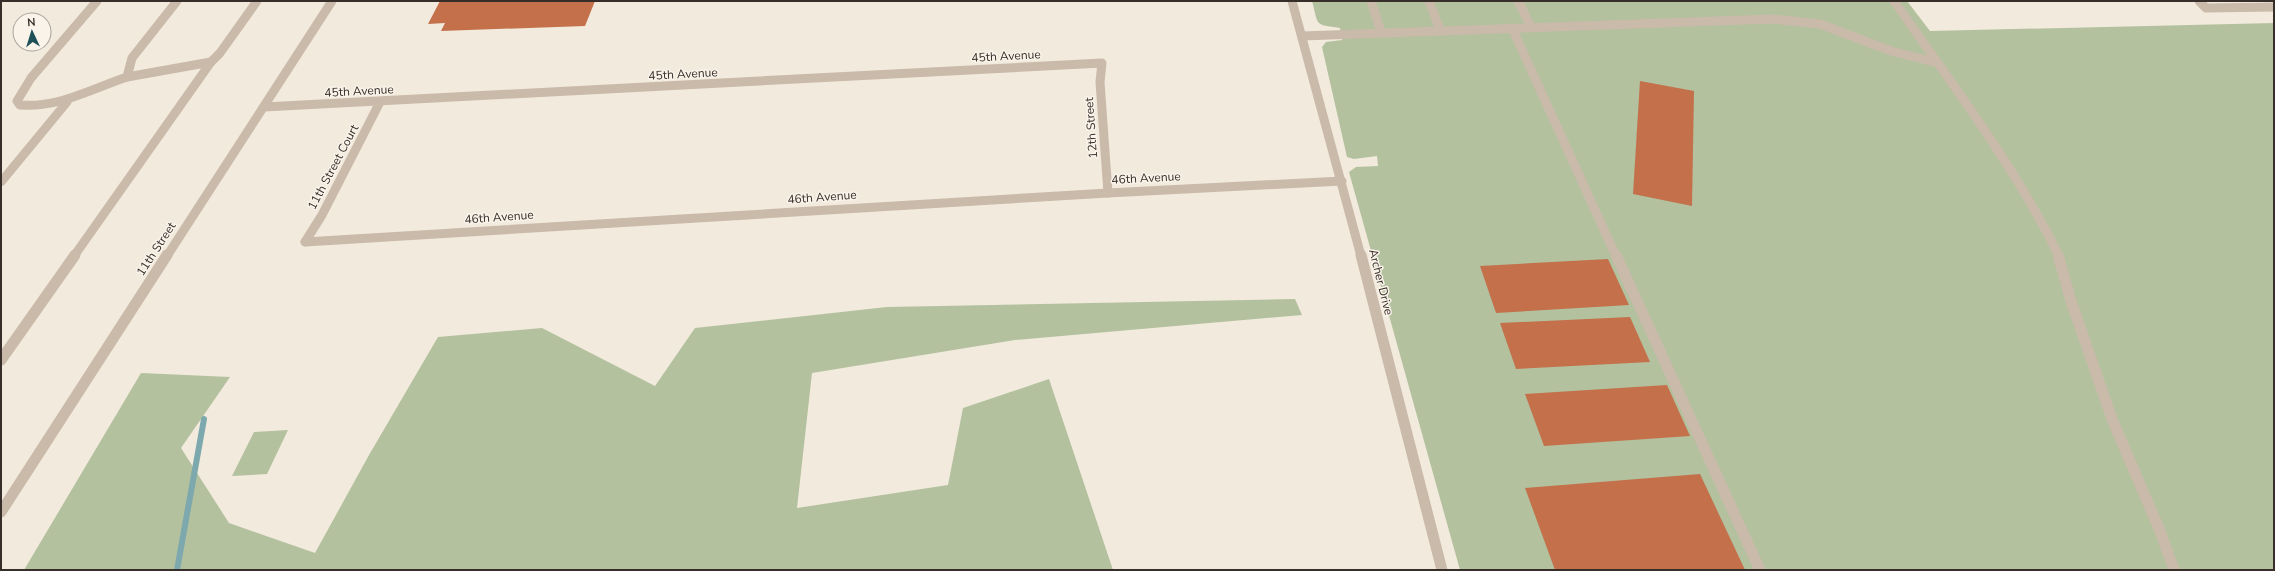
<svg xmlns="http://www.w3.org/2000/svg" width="2275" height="571" font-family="'Nunito Sans',sans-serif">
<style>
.green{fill:#b3c19e}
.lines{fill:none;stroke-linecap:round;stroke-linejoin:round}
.stream{stroke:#7da9ae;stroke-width:6}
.building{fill:#c3704b}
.minor-far1{stroke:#cabaaa;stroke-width:9}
.minor{stroke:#cabaaa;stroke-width:11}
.labels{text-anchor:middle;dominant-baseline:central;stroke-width:3;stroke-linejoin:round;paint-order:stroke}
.street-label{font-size:12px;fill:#372e29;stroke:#f9f3ea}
</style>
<rect width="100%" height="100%" fill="#f2eadd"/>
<g class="green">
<path d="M1312 1H1907L1930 31 2274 23V570H1460L1349 172 1356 167 1378 166 1377 156 1354 159 1347 157 1322 47 1326 42 1342 40 1340 28C1314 24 1319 27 1312 1Z"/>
<path d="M1295 299 1302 315 1015 340 812 373 797 508 948 485 963 408 1049 379 1113 570H24L141 373 230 377 181 448 229 523 315 553 369 455 438 337 542 328 655 386 695 328 887 307Z"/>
<path d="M288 430 267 474 232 476 254 432Z"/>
</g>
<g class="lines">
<path class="stream" d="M177 570 204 419"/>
</g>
<g class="building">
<path d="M440 1H595L585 26 441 31 445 23 428 24Z"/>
<path d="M1640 81 1694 91 1692 206 1633 194Z"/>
<path d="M1608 259 1629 305 1496 313 1480 266Z"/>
<path d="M1630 317 1650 362 1516 369 1500 323Z"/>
<path d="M1667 385 1690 436 1544 446 1525 394Z"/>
<path d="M1700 474 1745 570H1555L1525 488Z"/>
</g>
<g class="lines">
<g class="minor-far1">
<path d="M97 1 31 78 17 101 20 105C59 108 91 89 127 77L132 58 177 1"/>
<path d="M1292 1 1361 256"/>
<path d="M1371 1 1381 32"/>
<path d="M1429 1 1440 30"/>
<path d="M1518 1 1531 27"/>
<path d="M1894 1C1952 84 2014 165 2059 256"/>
<path d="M2199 1 2206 8 2274 7"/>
<path d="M1512 28 1616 256"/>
<path d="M1302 36 1772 19 1820 24 1891 51 1938 63"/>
<path d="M127 77 211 62"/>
<path d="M264 107 1102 63 1100 82 1108 193"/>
<path d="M1 182 67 102"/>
<path d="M305 242 1108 193 1342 181"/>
<path d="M305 242 322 215 380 102"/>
<path d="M74 256 211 62 220 53 257 1"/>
<path d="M167 256 332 1"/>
</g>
<g class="minor">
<path d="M1361 255 1442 570"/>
<path d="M1616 255 1760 570"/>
<path d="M2058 255 2071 301 2112 419 2160 531 2174 570"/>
<path d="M1 360 75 255"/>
<path d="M1 512 167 255"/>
</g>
</g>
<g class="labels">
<g class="street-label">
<text transform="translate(1006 56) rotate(-3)">45th Avenue</text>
<text transform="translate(683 74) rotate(-3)">45th Avenue</text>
<text transform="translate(359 91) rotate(-3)">45th Avenue</text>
<text transform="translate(1091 128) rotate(-94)">12th Street</text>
<text transform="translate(333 167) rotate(-62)">11th Street Court</text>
<text transform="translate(1146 178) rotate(-3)">46th Avenue</text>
<text transform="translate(822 197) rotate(-4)">46th Avenue</text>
<text transform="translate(499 217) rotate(-4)">46th Avenue</text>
<text transform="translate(156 249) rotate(-57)">11th Street</text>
<text transform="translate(1381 282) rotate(76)">Archer Drive</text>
</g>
</g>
<rect width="2275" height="571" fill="none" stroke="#372e29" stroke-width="4"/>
<g transform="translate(32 32) rotate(356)"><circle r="19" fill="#f9f3ea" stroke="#aba49d"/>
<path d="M0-3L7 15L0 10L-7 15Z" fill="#1f5058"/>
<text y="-6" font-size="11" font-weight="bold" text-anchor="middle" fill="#372e29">N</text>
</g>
</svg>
